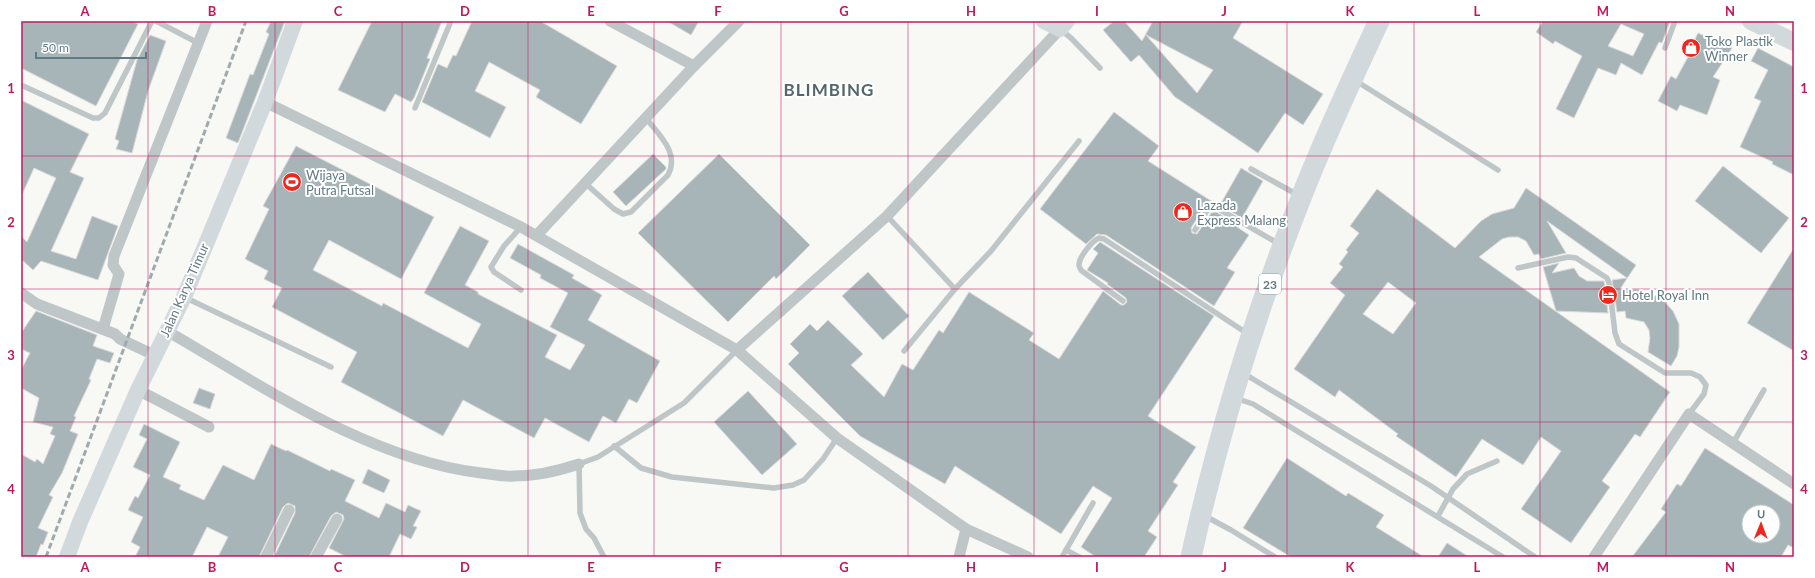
<svg xmlns="http://www.w3.org/2000/svg" width="1815" height="578" font-family="Lato,sans-serif">
<style>
.building{fill:#a7b4b8;stroke:#dadad8;fill-rule:evenodd}
.lines{fill:none;stroke-linecap:round;stroke-linejoin:round}
.lane{stroke:#bec6c8;stroke-width:5.5}
.street{stroke:#bec6c8;stroke-width:11}
.secondary{stroke:#d2d9dc;stroke-width:16}
.primary{stroke:#d2d9dc;stroke-width:18}
.highway{stroke:#d2d9dc;stroke-width:21}
.rail{stroke:#a0aaae;stroke-width:3;stroke-dasharray:6 3;stroke-linecap:butt}
.grid{fill:none;stroke:#c2185b;stroke-width:1;stroke-opacity:0.55}
.labels{text-anchor:middle;dominant-baseline:central;stroke-width:4;stroke-linejoin:round;paint-order:stroke}
.shield{fill:#fff;stroke:#90a2a8;stroke-width:1}
.shield-label{font-size:12px;font-weight:bold;fill:#617a82}
.poi-label{font-size:13px;fill:#617a82;stroke:#fff;text-anchor:start}
.street-label{font-size:13px;fill:#617a82;stroke:#fff}
.district-label{font-size:17px;font-weight:bold;letter-spacing:1px;fill:#54666d;stroke:#fff}
.neatline{fill:none;stroke:#c2185b;stroke-width:1.5}
.grid-label{font-size:13px;text-anchor:middle;font-weight:bold;fill:#c2185b}
</style>
<rect width="100%" height="100%" fill="#f8f8f5"/>
<g class="building">
<path d="M21 21H132L138 24 96 106 21 68Z"/>
<path d="M271 21H285L238 143 226 138 250 74 253 75 269 34 266 32Z"/>
<path d="M372 21H442L427 58 430 59 414 98 411 102 395 94 385 112 338 90Z"/>
<path d="M472 21H540L617 66 581 124 536 97 540 90 489 62 475 91 506 107 490 138 422 102 438 64 447 68 453 55 456 56Z"/>
<path d="M667 21H699L691 35Z"/>
<path d="M1114 21H1124L1142 41 1153 21H1243L1233 38 1323 94 1303 125 1285 113 1258 153 1175 97 1139 55 1131 62 1103 30ZM1146 35 1213 70 1197 93Z"/>
<path d="M1543 21H1670L1662 43 1659 42 1642 75 1621 63 1616 75 1598 68 1574 118 1556 109 1582 56 1555 41 1553 44 1536 32ZM1621 24 1644 34 1633 56 1608 46Z"/>
<path d="M1698 33 1732 48 1713 77 1720 80 1707 115 1680 105 1677 111 1658 101 1671 76 1676 79 1689 55H1687Z"/>
<path d="M150 35 166 41 148 91 132 153 116 149 119 141 115 139 137 60Z"/>
<path d="M1758 48 1794 67V175L1772 164 1773 162 1740 147 1761 101 1754 98 1768 70 1751 61Z"/>
<path d="M21 100 89 134 70 172 84 178 51 251 76 259 92 216 118 226 98 280 41 261 33 270 21 259V236L27 242 56 178 34 168 21 197Z"/>
<path d="M1114 112 1159 146 1148 161 1216 204 1204 207 1191 228 1192 233 1197 234 1211 213 1216 212 1238 225 1237 227 1249 235 1227 268 1235 272 1214 306 1106 235 1097 234 1086 244 1040 209Z"/>
<path d="M296 146 434 217 401 279 329 240 313 270 382 306 383 303 468 348 481 324 424 293 460 226 489 241 465 285 478 292V294L557 335 545 357 570 370 585 345 550 327 568 293 540 278 541 275 510 258 518 244 574 275 572 278 602 295 588 320 660 361 637 403 629 399 616 423 603 416 589 442 545 418 534 438 463 400 443 436 341 382 357 352 272 307 282 288 264 279 268 271 245 259 269 209 263 206Z"/>
<path d="M653 154 666 167V169L626 206 613 192Z"/>
<path d="M719 154 810 245 776 279 774 276 728 322 638 233Z"/>
<path d="M1723 166 1789 218 1761 253 1695 201Z"/>
<path d="M1241 168 1263 181 1242 218 1220 205Z"/>
<path d="M1526 188 1636 265 1620 289 1640 290 1661 298 1673 311 1679 324V347L1677 356 1671 366 1648 352 1650 338 1649 330 1644 322 1626 318 1625 311 1617 312 1612 280 1627 278 1547 221 1566 253 1541 259 1539 254 1534 255 1526 241 1518 237H1509L1502 239 1479 257 1670 392 1640 437 1635 434 1602 481 1610 487 1571 543 1521 509 1561 451 1541 437 1523 465 1482 439 1456 477 1396 436 1398 434 1339 390 1335 397 1294 369 1345 295 1330 283 1343 267 1339 264 1348 252 1346 250 1359 233 1350 226 1377 189 1455 248 1481 221 1492 214 1514 208ZM1388 282 1416 303 1393 334 1363 314Z"/>
<path d="M1100 242 1214 316 1148 416 1196 447 1173 482 1178 485 1148 531 1157 537 1144 557H1096L1081 547 1112 498 1093 486 1061 534 955 466 945 484 860 436 788 364 799 353 790 344 810 324 817 331 828 320 863 354 851 365 884 397 902 364 913 370 939 330 943 333 969 292 1034 333 1029 340 1059 359 1103 291 1121 305H1124L1127 302 1126 298 1107 284 1108 283 1087 270 1098 253 1093 249Z"/>
<path d="M1794 248V351L1747 323Z"/>
<path d="M1559 263 1552 273 1574 268 1579 276 1587 281H1604L1608 313 1556 311 1543 267Z"/>
<path d="M868 272 909 316 883 340 842 296Z"/>
<path d="M36 311 97 335 93 346 114 353 110 363 97 359 89 379 91 380 74 416 76 417 70 431 78 434 62 473 49 495 53 497 38 528 48 532 43 545 41 544 36 557H21V454L35 462 37 459 43 464 55 436 50 434 53 427 33 422 39 398 21 388V370L30 353 21 349V333Z"/>
<path d="M199 388 215 394 210 409 193 403Z"/>
<path d="M748 391 797 444 762 475 714 422Z"/>
<path d="M144 424 180 442 163 477 181 485 179 489 204 500 223 465 254 480 271 444 286 451 287 450 330 471 331 469 355 480 345 501 379 518 386 503 405 512 408 505 421 511 413 526 417 527 411 539 400 534 389 557H347L329 548 344 519 343 515 336 512 331 516 309 557H274L295 513V506L288 503 283 507 259 557H218L228 537 207 527 192 557H135L140 547 131 542 143 517 128 510 135 496 138 498 150 475 133 467 147 439 139 435Z"/>
<path d="M1705 448 1794 505V548L1788 545 1781 557H1632L1666 512 1661 509 1677 484 1681 486ZM1749 512H1773V536H1749Z"/>
<path d="M1287 458 1346 496 1348 493 1384 515 1376 527 1424 557H1291L1243 528Z"/>
<path d="M368 469 390 480 384 493 362 483Z"/>
<path d="M1447 543 1469 557H1438Z"/>
</g>
<g class="lines">
<g class="lane">
<path d="M156 21 198 43"/>
<path d="M1061 30 1071 38 1100 68"/>
<path d="M1665 48 1675 21"/>
<path d="M1356 81 1498 170"/>
<path d="M21 85 93 118H99L105 113 152 21"/>
<path d="M415 108 451 21"/>
<path d="M1251 169 1298 195"/>
<path d="M585 183 614 209 623 214 631 212 668 175C680 153 659 135 646 118"/>
<path d="M887 216 955 289 904 351"/>
<path d="M1195 230 1208 209 1217 208 1279 244"/>
<path d="M1518 268 1568 257 1576 258 1607 278 1609 283 1615 333 1619 344 1665 373H1691L1700 377 1706 385 1704 394 1689 414"/>
<path d="M955 289 991 251 1079 141"/>
<path d="M521 290 494 272 491 267 504 246 521 227"/>
<path d="M186 298 331 367"/>
<path d="M1123 301 1082 271C1081 271 1079 266 1079 265 1079 257 1092 241 1099 238L1104 239 1248 334"/>
<path d="M1243 373 1431 486 1535 557"/>
<path d="M1235 398 1253 404 1503 557"/>
<path d="M1733 443 1764 390"/>
<path d="M614 446 641 468 672 477 774 488 793 485 804 480 823 459 837 438"/>
<path d="M1205 516 1231 530 1275 557"/>
<path d="M1438 516 1453 489 1467 474 1497 461"/>
<path d="M1066 550 1079 557"/>
<path d="M604 557 594 538 586 529 580 513 579 464 598 457 684 403 737 350"/>
<path d="M1062 557 1093 503"/>
</g>
<g class="street">
<path d="M610 21 694 66"/>
<path d="M265 102 521 227 737 350 837 438 966 529 1028 557"/>
<path d="M537 235 694 66 739 21"/>
<path d="M21 293 37 304 115 334 120 339 154 355"/>
<path d="M103 329 119 274 113 265 114 256 207 21"/>
<path d="M167 331C262 386 370 460 481 473 491 474 503 477 514 476 536 476 558 471 579 464"/>
<path d="M737 350 887 216 1060 29"/>
<path d="M138 390 209 427"/>
<path d="M266 557 289 510"/>
<path d="M316 557 337 519"/>
<path d="M959 557 966 529"/>
<path d="M1594 557 1689 414 1794 484"/>
</g>
<g class="secondary">
<path d="M1044 21 1060 29 1067 21"/>
<path d="M67 557 80 522 138 390 184 297 265 102 295 21"/>
</g>
<path class="primary" d="M1751 21 1794 42"/>
<path class="highway" d="M1191 557C1218 435 1255 314 1301 198 1324 138 1352 79 1379 21"/>
<path class="rail" d="M46 557 246 21"/>
</g>
<path class="grid" d="M148 21V557M275 21V557M402 21V557M528 21V557M654 21V557M781 21V557M908 21V557M1034 21V557M1160 21V557M1287 21V557M1414 21V557M1540 21V557M1666 21V557M21 156H1794M21 289H1794M21 422H1794"/>
<defs>
<g id="shop-disc" transform="scale(1)"><circle r="9.5" fill="#ee281f" stroke="#fff"/><path d="M-5-2.5h2.3a2.7 3.5 0 0 1 5.4 0H5L5.5 6h-11ZM-1.5-2.5h3a1.5 2.3 0 0 0-3 0Z" fill="#fff"/></g>
<g id="stadium-disc" transform="scale(1)"><circle r="9.5" fill="#ee281f" stroke="#fff"/><path d="M0-5a6.5 5 0 1 0 0 10a6.5 5 0 1 0 0-10ZM-3.5-1.8h7v3.6h-7Z" fill="#fff"/></g>
<g id="hotel-disc" transform="scale(1)"><circle r="9.5" fill="#ee281f" stroke="#fff"/><path d="M-6-4.5h1.5V1H6V5H4.5V3h-9V5H-6ZM-4 0a1.8 1.8 0 1 1 3.6 0ZM.5 0V-2.5h3Q6-2.5 6 0Z" fill="#fff"/></g>
</defs>
<g fill-rule="evenodd">
<use href="#shop-disc" x="1691" y="48"/>
<use href="#stadium-disc" x="292" y="182"/>
<use href="#shop-disc" x="1183" y="212"/>
<use href="#hotel-disc" x="1608" y="295"/>
</g>
<g class="labels">
<rect class="shield" x="1259" y="274" width="22" height="20" rx="3"/>
<g class="shield-label">
<text x="1270" y="284">23</text>
</g>
<g class="poi-label">
<text x="1705" y="41">Toko Plastik<tspan x="1705" dy="15">Winner</tspan></text>
<text x="306" y="175">Wijaya<tspan x="306" dy="15">Putra Futsal</tspan></text>
<text x="1197" y="205">Lazada<tspan x="1197" dy="15">Express Malang</tspan></text>
<text x="1622" y="295">Hotel Royal Inn</text>
</g>
<g class="street-label">
<text transform="translate(184 290) rotate(-66)">Jalan Karya Timur</text>
</g>
<g class="district-label">
<text x="829" y="89">BLIMBING</text>
</g>
</g>
<rect width="1815" height="578" fill="none" stroke="#ffffff" stroke-width="44"/>
<g transform="translate(1761 524) rotate(1)"><circle r="19" fill="#ffffff" stroke="#c0cacd"/>
<path d="M0-3L7 15L0 10L-7 15Z" fill="#ee281f"/>
<text y="-6" font-size="11" font-weight="bold" text-anchor="middle" fill="#617a82">U</text>
</g>
<path d="M36 52v6h110v-6" fill="none" stroke="#617a82" stroke-width="2"/>
<text x="42" y="52" font-size="12" fill="#617a82" stroke="#ffffff" stroke-width="3" paint-order="stroke">50 m</text>
<rect x="22" y="22" width="1771" height="534" class="neatline"/>
<g class="grid-label">
<text x="85" y="16">A</text>
<text x="212" y="16">B</text>
<text x="338" y="16">C</text>
<text x="465" y="16">D</text>
<text x="591" y="16">E</text>
<text x="718" y="16">F</text>
<text x="844" y="16">G</text>
<text x="971" y="16">H</text>
<text x="1097" y="16">I</text>
<text x="1224" y="16">J</text>
<text x="1350" y="16">K</text>
<text x="1477" y="16">L</text>
<text x="1603" y="16">M</text>
<text x="1730" y="16">N</text>
<text x="11" y="93">1</text>
<text x="1804" y="93">1</text>
<text x="11" y="227">2</text>
<text x="1804" y="227">2</text>
<text x="11" y="360">3</text>
<text x="1804" y="360">3</text>
<text x="11" y="494">4</text>
<text x="1804" y="494">4</text>
<text x="85" y="572">A</text>
<text x="212" y="572">B</text>
<text x="338" y="572">C</text>
<text x="465" y="572">D</text>
<text x="591" y="572">E</text>
<text x="718" y="572">F</text>
<text x="844" y="572">G</text>
<text x="971" y="572">H</text>
<text x="1097" y="572">I</text>
<text x="1224" y="572">J</text>
<text x="1350" y="572">K</text>
<text x="1477" y="572">L</text>
<text x="1603" y="572">M</text>
<text x="1730" y="572">N</text>
</g>
</svg>
